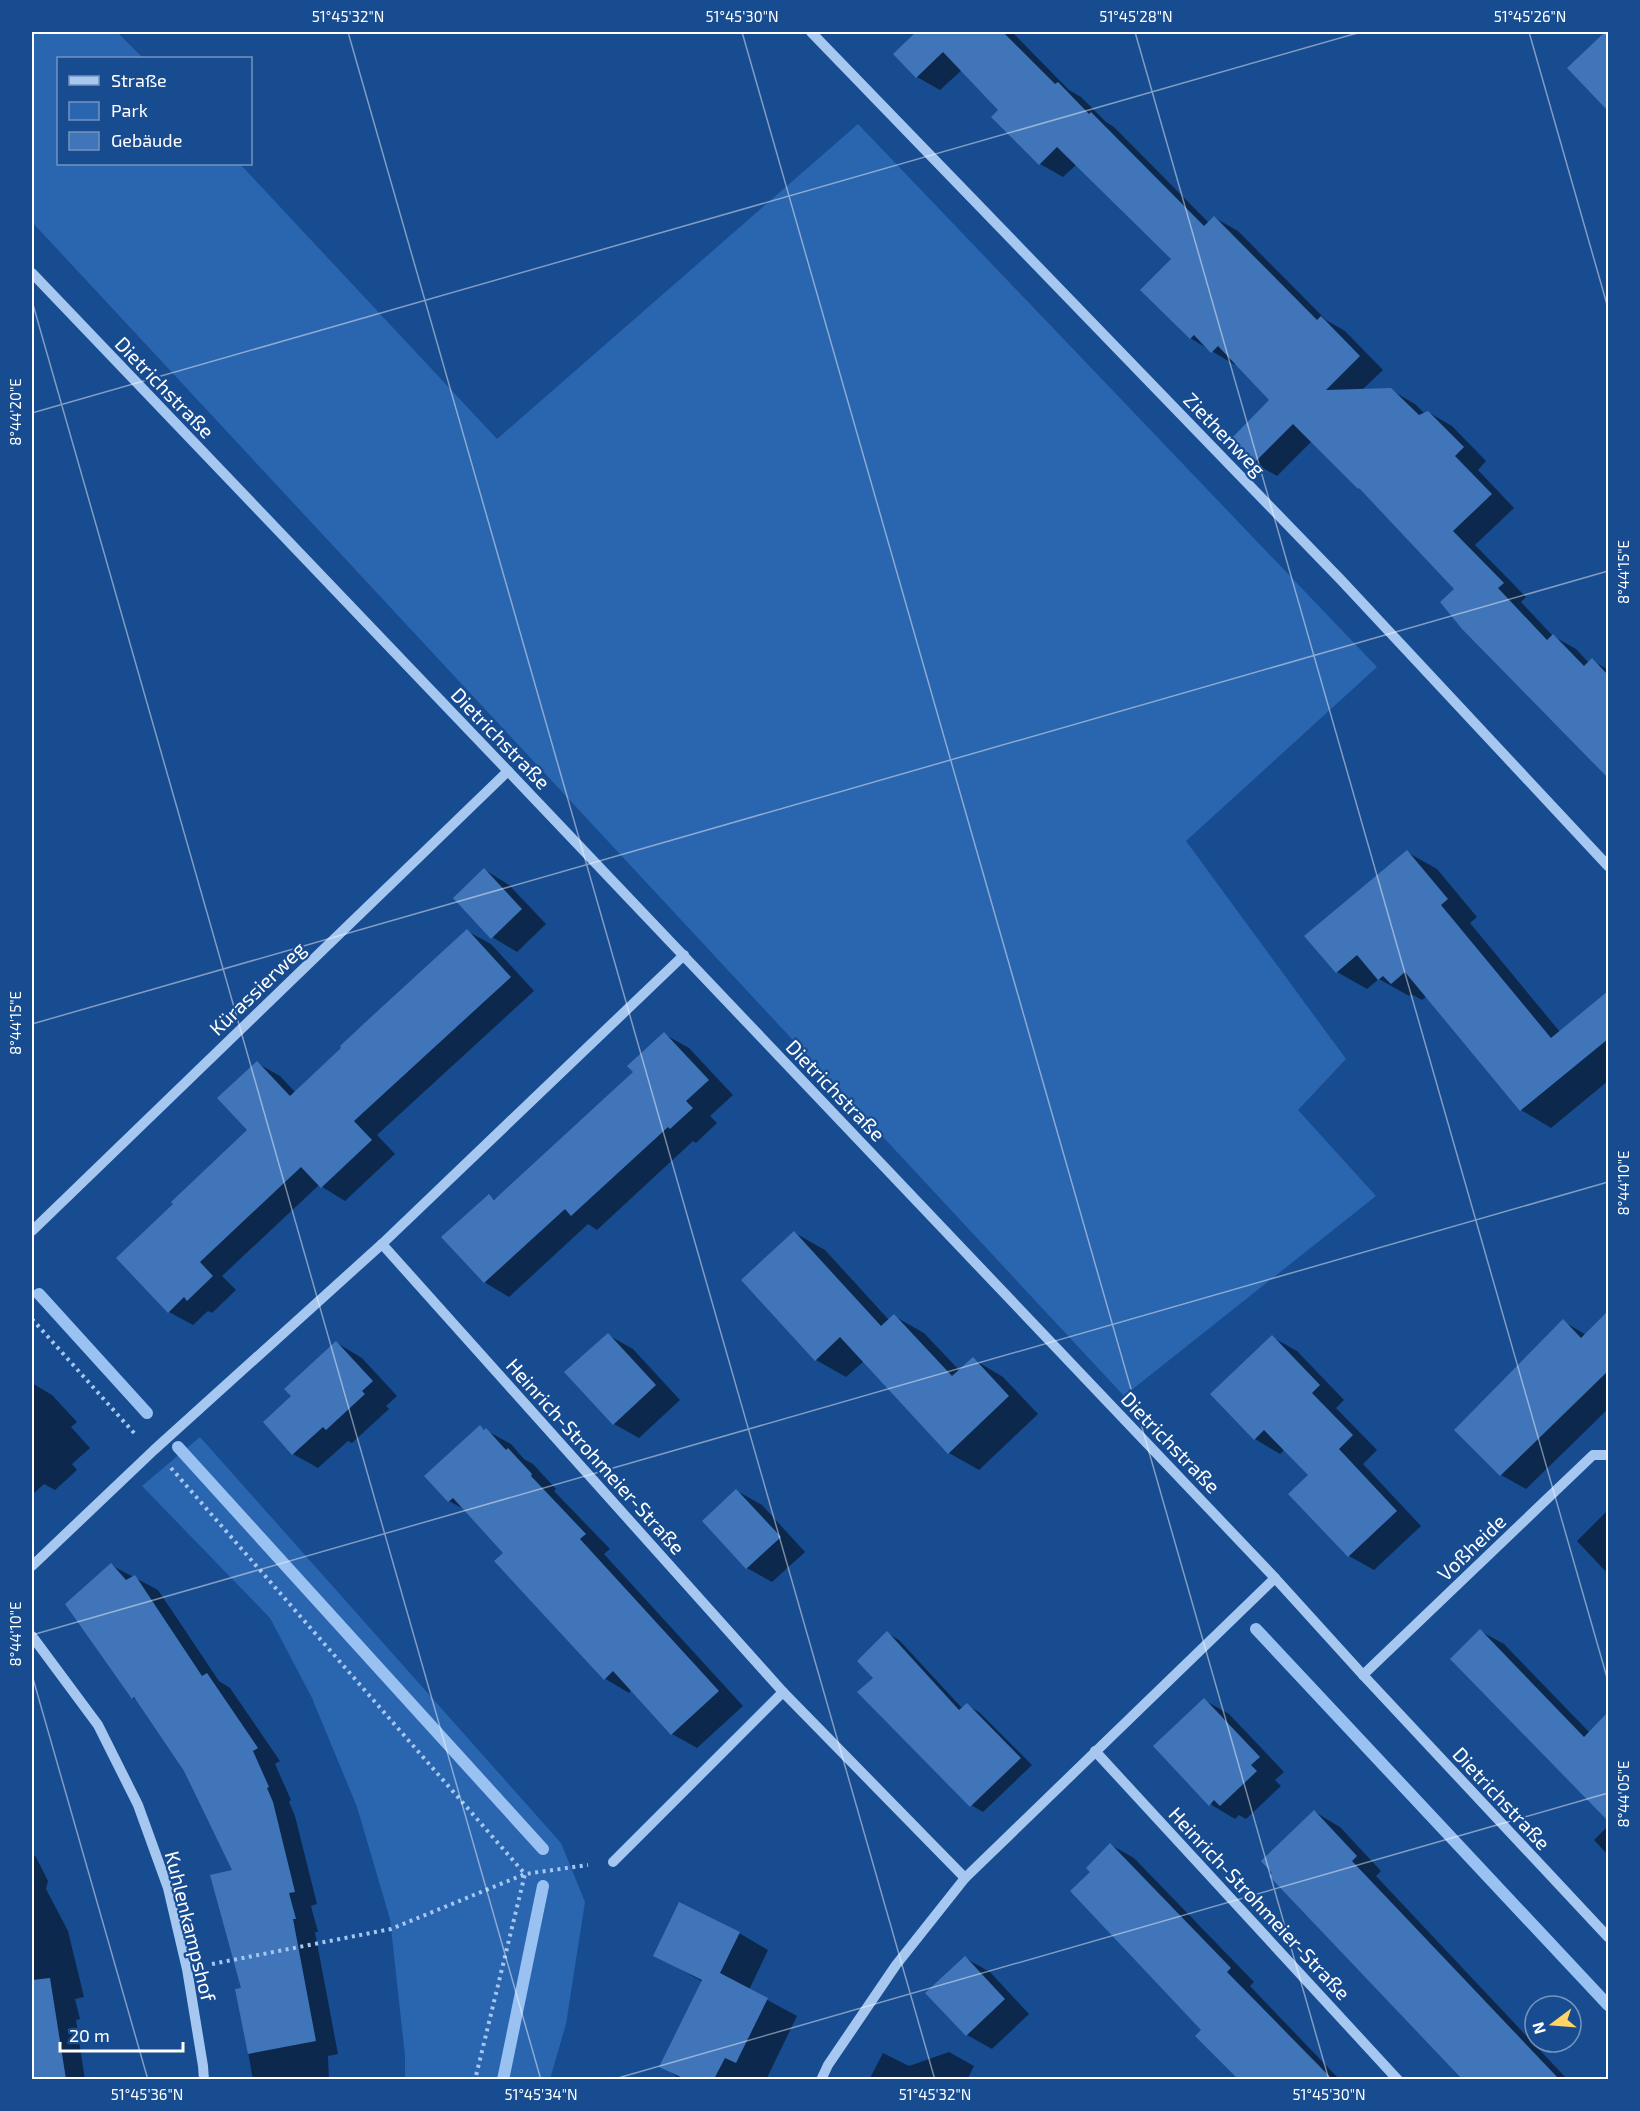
<svg xmlns="http://www.w3.org/2000/svg" width="1640" height="2111" font-family="'Exo 2',sans-serif">
<style>
.green{fill:#2a65af}
.shadow{fill:#0007}
.lines{fill:none;stroke-linecap:round;stroke-linejoin:round}
.stream{stroke:#99c1f2;stroke-width:12}
.building{fill:#4075b9}
.path{stroke:#a6c7f0;stroke-width:4;stroke-dasharray:3 4.5;stroke-linecap:butt}
.minor{stroke:#a6c7f0;stroke-width:10}
.ticks{fill:none;stroke:#fff;stroke-width:1.5;stroke-opacity:0.45}
.labels{text-anchor:middle;dominant-baseline:central;stroke-width:4.5;stroke-linejoin:round;paint-order:stroke}
.street-label{font-size:20px;fill:#fff;stroke:#184c91}
.neatline{fill:none;stroke:#fff;stroke-width:2}
.ticks-label{font-size:15px;text-anchor:middle;fill:#fff}
</style>
<rect width="100%" height="100%" fill="#184c91"/>
<g class="green">
<path d="M32 32H117L143 58H58V164H240L497 439 858 124 1377 667 1186 841 1346 1059 1298 1110 1376 1196 1124 1396 32 222Z"/>
<path d="M200 1437 561 1843 585 1902 566 2024 550 2079H405V2056L390 1919 357 1807 312 1698 270 1618 142 1486Z"/>
</g>
<g class="shadow">
<path d="M918 32H922L938 40 947 32H1012L1069 90 1081 97 1106 122 1114 127 1209 223 1215 218 1238 231 1326 320 1345 331 1383 370 1362 390H1391L1415 404 1425 414 1428 412 1452 426 1486 461 1478 470 1514 508 1475 545 1526 597 1521 602 1553 636 1576 649 1589 663 1592 660 1608 670V775L1456 589 1364 491 1312 441 1277 476 1254 463 1271 400 1236 364 1235 365 1190 338 1173 259 1077 164 1063 177 1040 164 1000 110 962 70 940 90 917 77 895 54Z"/>
<path d="M1607 32H1608V109L1569 68Z"/>
<path d="M1407 852 1437 869 1477 917 1470 923 1560 1032 1608 993V1081L1551 1128 1521 1110 1427 996 1422 1000 1411 994 1409 996 1379 979 1367 989 1337 972Z"/>
<path d="M485 870 509 885 546 924 517 952 492 937Z"/>
<path d="M467 931 491 944 534 991 377 1135 395 1154 345 1201 319 1185 222 1276 236 1290 212 1313 208 1311 193 1325 169 1312 249 1130 257 1063 280 1076 296 1093Z"/>
<path d="M664 1034 689 1048 733 1095 710 1116 717 1123 696 1143 693 1141 597 1230 588 1224 509 1297 484 1282 489 1196 496 1200 635 1072Z"/>
<path d="M795 1233 825 1250 889 1320 894 1316 924 1333 960 1371 973 1359 1003 1377 1038 1414 979 1470 949 1453 864 1361 846 1377 816 1360Z"/>
<path d="M1608 1313V1409L1526 1489 1501 1475 1563 1321 1586 1335Z"/>
<path d="M608 1335 633 1349 680 1400 639 1438 614 1424Z"/>
<path d="M1272 1337 1297 1351 1344 1400 1336 1408 1377 1450 1363 1464 1421 1526 1374 1570 1349 1556 1310 1475 1285 1449 1280 1454 1255 1439Z"/>
<path d="M337 1343 362 1358 397 1396 386 1406 389 1409 352 1443 348 1441 318 1468 293 1454V1396Z"/>
<path d="M32 1383 52 1395 77 1422 71 1427 90 1448 72 1464 77 1470 55 1490 44 1484 32 1495Z"/>
<path d="M480 1427 511 1444 524 1459 533 1464 556 1489 554 1491 610 1549 604 1554 743 1706 697 1748 672 1734 632 1690 629 1693 604 1678 506 1553 467 1511 449 1501 426 1476Z"/>
<path d="M737 1491 762 1505 805 1552 772 1582 747 1568 704 1521Z"/>
<path d="M1608 1510V1574L1577 1541Z"/>
<path d="M111 1565 158 1590 219 1681 230 1688 280 1761 275 1764 291 1800 289 1802 295 1816 317 1904 311 1906 318 1932H315L338 2054 328 2056 329 2080H253L237 1990 243 1989 234 1871 186 1770 139 1701 133 1698Z"/>
<path d="M1480 1631 1504 1644 1590 1733 1608 1714V1819L1452 1659Z"/>
<path d="M887 1633 899 1640 963 1709 967 1705 979 1712 1032 1765 983 1812 971 1805 875 1678Z"/>
<path d="M1204 1700 1229 1714 1284 1772 1275 1780 1281 1786 1246 1819 1239 1815 1235 1819 1210 1804Z"/>
<path d="M1315 1812 1340 1827 1381 1871 1376 1876 1568 2080H1464L1271 1876Z"/>
<path d="M1608 1826V1855L1594 1840Z"/>
<path d="M1111 1845 1134 1858 1254 1982 1250 1986 1340 2080H1240L1197 2036 1204 2030 1092 1872Z"/>
<path d="M32 1854 36 1857 48 1881 46 1889 68 1931 84 1997 75 1999 80 2019 76 2020 85 2080H32Z"/>
<path d="M739 1933 768 1950 749 1990 797 2016 766 2080H682L661 2066 703 1982 655 1955Z"/>
<path d="M965 1958 990 1972 1029 2014 992 2049 967 2035Z"/>
<path d="M949 2052 974 2066 967 2080H869L883 2053 909 2066Z"/>
</g>
<g class="lines">
<g class="stream">
<path d="M39 1294 147 1413"/>
<path d="M178 1447 543 1849"/>
<path d="M1256 1629 1608 2005"/>
<path d="M503 2080 543 1886"/>
</g>
</g>
<g class="building">
<path d="M916 32H1003L1055 84 1058 82 1089 114 1091 112 1204 226 1214 216 1317 320 1321 316 1360 356 1326 390 1391 388 1419 415 1428 411 1464 447 1455 456 1492 494 1453 531 1504 583 1498 588 1547 640 1553 634 1584 666 1592 658 1608 675V778L1462 629 1440 602 1454 589 1359 488 1358 489 1293 424 1253 464 1230 440 1269 400 1218 346 1211 353 1194 335 1190 339 1140 290 1171 259 1057 147 1039 165 991 117 998 110 943 52 916 78 893 54Z"/>
<path d="M1605 32H1608V111L1567 68Z"/>
<path d="M1407 850 1448 899 1441 905 1551 1038 1608 991V1039L1520 1111 1405 972 1391 984 1383 976 1378 980 1357 955 1336 973 1304 936Z"/>
<path d="M484 868 522 909 491 939 453 898Z"/>
<path d="M467 929 511 977 354 1121 372 1140 321 1188 301 1167 200 1262 213 1276 187 1301 184 1297 168 1313 116 1258 173 1204 171 1202 247 1130 217 1098 257 1061 290 1096 341 1048 340 1046 370 1018Z"/>
<path d="M664 1032 709 1080 686 1101 693 1108 670 1129 668 1127 571 1216 565 1209 484 1283 441 1237 489 1194 494 1200 633 1072 627 1066Z"/>
<path d="M794 1231 881 1326 894 1314 952 1376 973 1357 1009 1396 948 1454 840 1337 815 1361 741 1280Z"/>
<path d="M1608 1311V1371L1500 1476 1454 1430 1563 1319 1581 1338Z"/>
<path d="M608 1333 656 1385 613 1425 564 1372Z"/>
<path d="M1272 1335 1320 1385 1312 1393 1353 1435 1339 1449 1397 1511 1348 1557 1288 1494 1308 1475 1264 1430 1254 1440 1210 1394Z"/>
<path d="M336 1341 373 1381 362 1391 365 1394 326 1430 323 1427 292 1455 263 1422 291 1396 284 1389Z"/>
<path d="M480 1425 484 1430 486 1428 506 1450 508 1448 532 1474 531 1476 586 1534 580 1539 719 1691 671 1735 613 1671 604 1680 494 1561 503 1553 453 1498 448 1502 424 1476Z"/>
<path d="M736 1489 781 1537 746 1569 702 1521Z"/>
<path d="M111 1563 126 1580 135 1575 202 1676 207 1673 258 1748 253 1751 269 1787 267 1788 273 1802 295 1892 289 1893 296 1919H293L316 2041 248 2054 235 1989 241 1988 210 1875 232 1870 184 1771 134 1697 132 1699 65 1604Z"/>
<path d="M1480 1629 1584 1737 1608 1712V1821L1450 1659Z"/>
<path d="M887 1631 959 1710 967 1703 1021 1758 970 1807 857 1692 873 1678 857 1661Z"/>
<path d="M1204 1698 1260 1757 1251 1765 1257 1771 1220 1806 1214 1800 1209 1806 1153 1746Z"/>
<path d="M1314 1810 1357 1856 1352 1861 1559 2079H1462L1269 1876 1272 1873 1261 1861Z"/>
<path d="M1110 1843 1231 1968 1227 1972 1332 2079H1238L1195 2036 1201 2030 1070 1891 1090 1872 1086 1868Z"/>
<path d="M679 1902 740 1932 720 1973 768 1998 736 2063 725 2058 714 2079H685L659 2067 702 1980 653 1956Z"/>
<path d="M965 1956 1005 1999 966 2036 925 1993Z"/>
<path d="M50 1978 66 2079H32V1980Z"/>
</g>
<g class="lines">
<g class="path">
<path d="M32 1319 135 1434"/>
<path d="M171 1468 525 1874 475 2080"/>
<path d="M212 1964 391 1929 525 1874 588 1865"/>
</g>
<g class="minor">
<path d="M811 32 1341 580 1608 866"/>
<path d="M32 273 508 771 1275 1578 1363 1675 1608 1937"/>
<path d="M32 1231 508 771"/>
<path d="M382 1244 783 1692 965 1878"/>
<path d="M32 1566 154 1450 382 1244 684 955"/>
<path d="M32 1636 98 1725 138 1805 168 1888 187 1969 203 2066 204 2080"/>
<path d="M1363 1675 1593 1455H1608"/>
<path d="M1095 1751 1398 2080"/>
<path d="M613 1862 783 1692"/>
<path d="M821 2080 828 2065 896 1965 965 1878 1275 1578"/>
</g>
</g>
<path class="ticks" d="M348 32 935 2080M742 32 1329 2080M1135 32 1608 1681M1529 32 1608 308M32 301 541 2080M32 413 1361 32M32 1024 1608 571M32 1635 1608 1182M32 1675 148 2080M611 2080 1608 1793"/>
<g class="labels">
<g class="street-label">
<text transform="translate(165 387) rotate(46)">Dietrichstraße</text>
<text transform="translate(1225 434) rotate(46)">Ziethenweg</text>
<text transform="translate(501 738) rotate(46)">Dietrichstraße</text>
<text transform="translate(257 988) rotate(-44)">Kürassierweg</text>
<text transform="translate(836 1090) rotate(46)">Dietrichstraße</text>
<text transform="translate(1171 1442) rotate(46)">Dietrichstraße</text>
<text transform="translate(596 1456) rotate(48)">Heinrich-Strohmeier-Straße</text>
<text transform="translate(1471 1547) rotate(-44)">Voßheide</text>
<text transform="translate(1502 1798) rotate(47)">Dietrichstraße</text>
<text transform="translate(1260 1903) rotate(47)">Heinrich-Strohmeier-Straße</text>
<text transform="translate(191 1926) rotate(76)">Kuhlenkampshof</text>
</g>
</g>
<rect width="1640" height="2111" fill="none" stroke="#184c91" stroke-width="66"/>
<rect x="57" y="57" width="195" height="108" fill="#184c91" stroke="#7494bd" stroke-width="1.5"/>
<rect x="69" y="76" width="30" height="9" fill="#a6c7f0" stroke="#7494bd" stroke-width="1.5"/>
<text x="111" y="87" font-size="18" fill="#ffffff">Straße</text>
<rect x="69" y="102" width="30" height="18" fill="#2a65af" stroke="#7494bd" stroke-width="1.5"/>
<text x="111" y="117" font-size="18" fill="#ffffff">Park</text>
<rect x="69" y="132" width="30" height="18" fill="#4075b9" stroke="#7494bd" stroke-width="1.5"/>
<text x="111" y="147" font-size="18" fill="#ffffff">Gebäude</text>
<g transform="translate(1553 2024) rotate(254)"><circle r="28" fill="#184c91" stroke="#7494bd" stroke-width="1.5"/>
<path d="M0-4.5L10 22L0 15L-10 22Z" fill="#ffd465"/>
<text y="-9" font-size="16" font-weight="bold" text-anchor="middle" fill="#ffffff">N</text>
</g>
<path d="M60 2042v9h123v-9" fill="none" stroke="#ffffff" stroke-width="3"/>
<text x="69" y="2042" font-size="18" fill="#ffffff" stroke="#184c91" stroke-width="4.5" paint-order="stroke">20 m</text>
<rect x="33" y="33" width="1574" height="2045" class="neatline"/>
<g class="ticks-label">
<text x="348" y="22">51°45'32"N</text>
<text x="742" y="22">51°45'30"N</text>
<text x="1136" y="22">51°45'28"N</text>
<text x="1530" y="22">51°45'26"N</text>
<text transform="translate(16 412) rotate(-90)" y="5">8°44'20"E</text>
<text transform="translate(1624 572) rotate(-90)" y="5">8°44'15"E</text>
<text transform="translate(16 1023) rotate(-90)" y="5">8°44'15"E</text>
<text transform="translate(1624 1183) rotate(-90)" y="5">8°44'10"E</text>
<text transform="translate(16 1634) rotate(-90)" y="5">8°44'10"E</text>
<text transform="translate(1624 1794) rotate(-90)" y="5">8°44'05"E</text>
<text x="147" y="2100">51°45'36"N</text>
<text x="541" y="2100">51°45'34"N</text>
<text x="935" y="2100">51°45'32"N</text>
<text x="1329" y="2100">51°45'30"N</text>
</g>
</svg>
